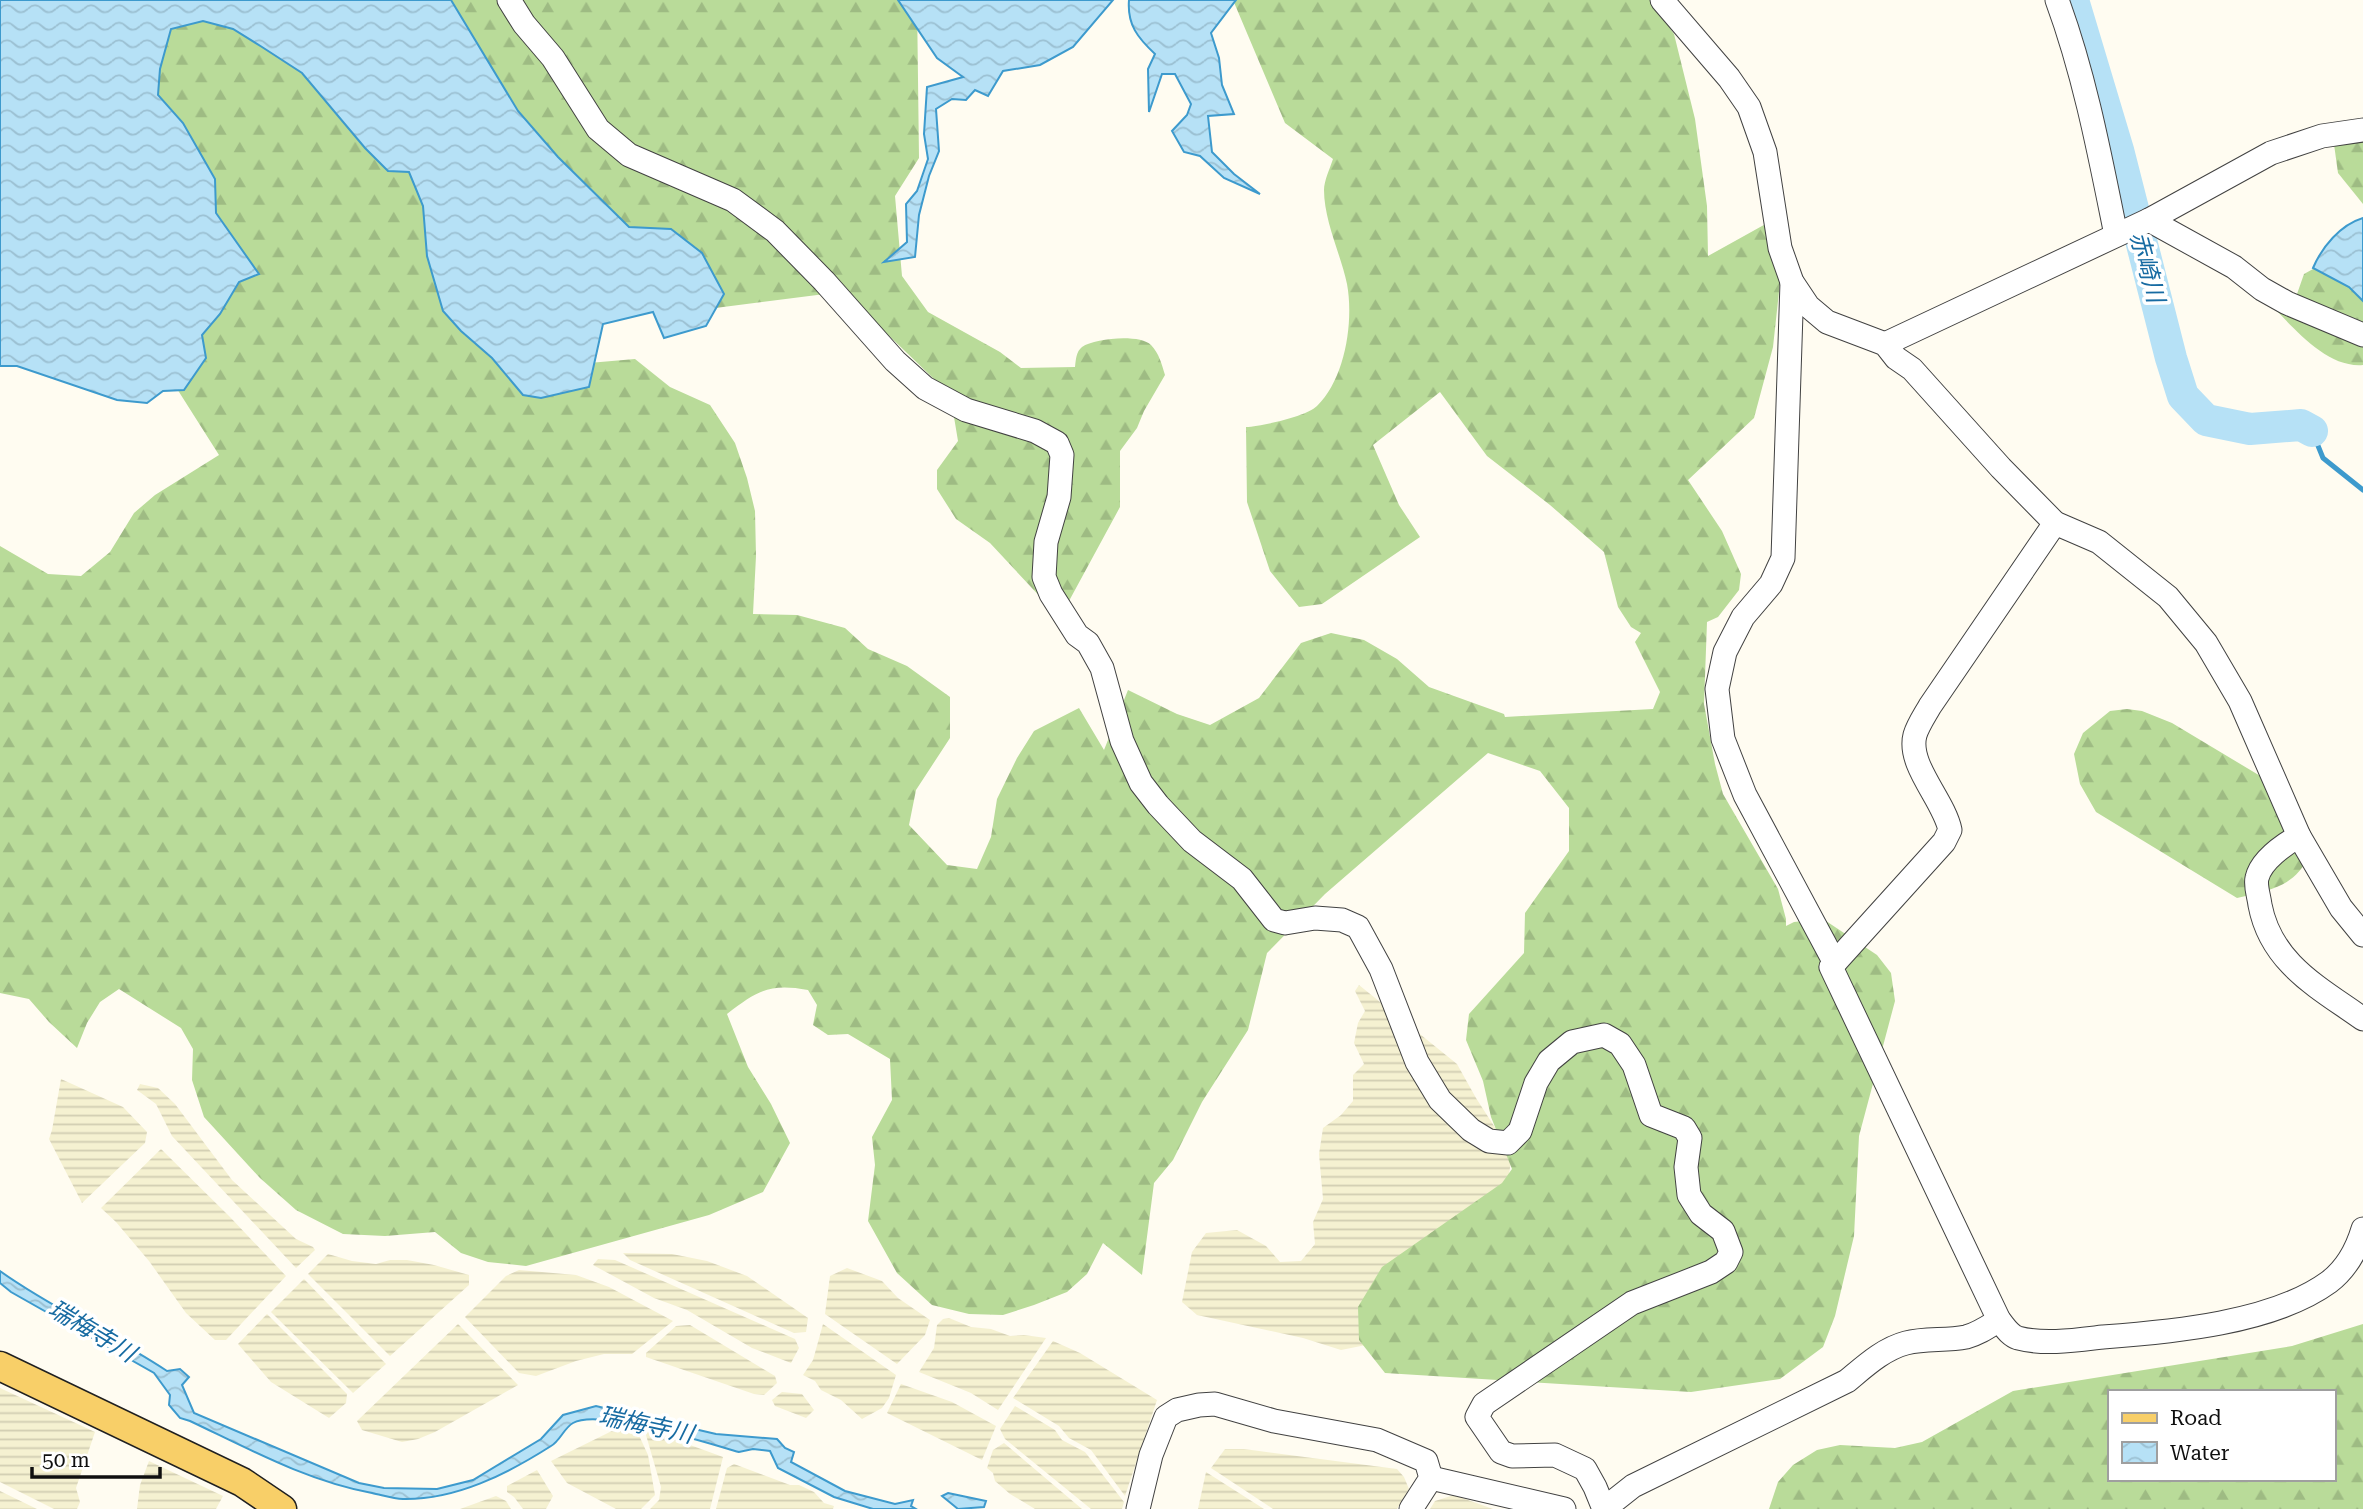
<svg xmlns="http://www.w3.org/2000/svg" width="2363" height="1509" font-family="'Roboto Serif','Noto Sans JP',serif">
<style>
.farmland{fill:url(#farmland-rules)}
.forest{fill:url(#forest-firs);fill-rule:evenodd}
.water{fill:url(#water-waves);stroke:#3d9acd;stroke-width:2}
.lines{fill:none;stroke-linecap:round;stroke-linejoin:round}
.stream{stroke:#3d9acd;stroke-width:5}
.river{stroke:#b6e1f6;stroke-width:32}
.minor-casing{stroke:#424242;stroke-width:25}
.major-casing{stroke:#202020;stroke-width:31}
.minor{stroke:#fff;stroke-width:23}
.major{stroke:#f8cf68;stroke-width:28}
.labels{text-anchor:middle;dominant-baseline:central;stroke-width:7;stroke-linejoin:round;paint-order:stroke}
.water-label{font-size:24px;font-style:italic;fill:#176ba2;stroke:#fff}
</style>
<defs>
<pattern id="farmland-rules" width="6" height="5" patternUnits="userSpaceOnUse" patternTransform="scale(1.75)"><rect width="6" height="5" fill="#f5f1d1"/><path d="M0 2.5h6" fill="none" stroke="#d1cdb2"/></pattern>
<pattern id="forest-firs" width="22" height="20" patternUnits="userSpaceOnUse" patternTransform="scale(1.75)"><rect width="22" height="20" fill="#b9db99"/><path d="M5 1l3.5 6h-7zM16 11l3.5 6h-7z" fill="#9ebb83"/></pattern>
<pattern id="water-waves" width="16" height="10" patternUnits="userSpaceOnUse" patternTransform="scale(1.75)"><rect width="16" height="10" fill="#b6e1f6"/><path d="M0 5q4-4 8 0t8 0" fill="none" stroke="#9bc0d2"/></pattern>
</defs>
<rect width="100%" height="100%" fill="#fffcf1"/>
<g class="farmland">
<path d="M1359 985 1457 1064 1476 1098 1512 1154 1506 1195 1386 1341 1341 1350 1303 1338 1197 1315 1182 1302 1192 1252 1206 1233 1237 1230 1266 1246 1280 1262 1301 1261 1315 1244 1313 1222 1323 1199 1319 1154 1323 1128 1341 1115 1353 1101V1075L1364 1064 1354 1043 1358 1023 1365 1011 1355 991Z"/>
<path d="M61 1079 123 1107 147 1132 145 1143 82 1203 49 1139 52 1130Z"/>
<path d="M140 1084 158 1088 175 1104 232 1180 296 1239 313 1247 315 1250 296 1268 172 1136 156 1104 137 1090Z"/>
<path d="M161 1149 230 1217 286 1276 226 1340H215L186 1313 149 1261 116 1222 101 1208Z"/>
<path d="M623 1253 672 1254 707 1261 747 1276 808 1318 806 1332 794 1333 630 1260Z"/>
<path d="M328 1254 352 1261 376 1264 390 1260H407L434 1265 469 1275V1285L390 1356 308 1274Z"/>
<path d="M598 1259 615 1260 795 1339 799 1348 791 1363 752 1348 687 1310 654 1298 593 1265Z"/>
<path d="M847 1268 882 1281 898 1298 930 1320 925 1335 897 1364 825 1314 830 1276Z"/>
<path d="M519 1270 576 1275 609 1287 673 1321 632 1354H604L576 1361 536 1376 519 1373 465 1317 506 1276Z"/>
<path d="M304 1279 386 1364 353 1393 271 1312Z"/>
<path d="M267 1314 347 1394 346 1403 329 1418 271 1382 238 1344Z"/>
<path d="M949 1318 971 1327 991 1329 1010 1336 1024 1335 1046 1338 998 1410 971 1393 919 1372 934 1348 937 1325 943 1319Z"/>
<path d="M458 1324 518 1385 435 1432 418 1439 402 1442 362 1430 357 1421Z"/>
<path d="M823 1324 896 1375 889 1398 882 1408 862 1419 841 1400 821 1390 815 1381 803 1375 813 1360Z"/>
<path d="M690 1325 775 1376 777 1383 764 1395 754 1394 646 1357V1353L676 1326Z"/>
<path d="M1053 1341 1080 1353 1157 1400 1125 1496 1091 1450 1069 1438 1059 1426 1013 1398Z"/>
<path d="M901 1384 952 1402 996 1426 982 1460 887 1413Z"/>
<path d="M0 1388 95 1432 76 1488 80 1502 77 1509H54L0 1482Z"/>
<path d="M782 1392 802 1394 814 1410 806 1418 775 1406 772 1400Z"/>
<path d="M1015 1406 1055 1430 1062 1440 1085 1452 1124 1502 1122 1509H1091L1005 1439 1000 1429Z"/>
<path d="M618 1428 631 1434 637 1431 648 1455 655 1495 641 1509H616L567 1483 551 1461Z"/>
<path d="M649 1430 723 1457 710 1509H650L659 1500 661 1487 646 1435Z"/>
<path d="M1004 1443 1082 1509H1035L1010 1494 995 1481 993 1473 987 1468 993 1450Z"/>
<path d="M1225 1449H1244L1397 1469 1404 1477 1409 1489 1397 1509H1273L1211 1468Z"/>
<path d="M149 1461 223 1496 216 1509H137L140 1485Z"/>
<path d="M734 1464 790 1485H799L814 1492 824 1503 834 1506 833 1509H716L727 1468Z"/>
<path d="M537 1470 553 1496 546 1509H523L514 1497 507 1492V1486Z"/>
<path d="M1206 1472 1264 1509H1198Z"/>
<path d="M0 1491 37 1509H0Z"/>
<path d="M1454 1495 1493 1509H1430L1435 1501Z"/>
<path d="M496 1496 506 1501 511 1509H460Z"/>
</g>
<g class="forest">
<path d="M422 0H917L919 158 895 196 902 276 928 312 1000 352 1021 368 1075 367C1076 359 1076 352 1082 347 1095 338 1140 334 1151 345 1159 353 1162 365 1165 375L1144 411 1137 428 1120 451V507L1069 601 1045 602 990 543 956 519 937 489V470L958 441 954 417 935 380 880 327 825 294 692 311 638 253Z"/>
<path d="M1233 0H1651L1674 34 1695 119 1707 206 1708 256 1771 221 1782 264 1773 347 1754 418 1688 480 1722 531 1741 574 1739 590 1718 617 1707 622 1704 704 1715 764 1723 794 1778 889 1786 919V926L1794 922 1823 919 1877 955 1891 973 1895 1001 1859 1136 1854 1236 1835 1316 1823 1347 1780 1379 1691 1392 1385 1373 1359 1340 1358 1307 1382 1267 1502 1183 1512 1169 1491 1117 1483 1081 1466 1040 1469 1014 1524 953 1525 913 1569 851V808L1540 771 1488 753 1325 894 1267 953 1248 1030 1202 1102 1173 1160 1154 1183 1142 1275 1103 1243 1087 1274 1067 1292 1034 1305 1003 1315 969 1314 932 1305 897 1273 868 1221 875 1165 872 1137 892 1100 890 1059 848 1034 828 1035 813 1025 817 1005 808 990C769 983 757 991 727 1014L748 1067 771 1104 790 1143 763 1192 709 1215 526 1266 488 1262 461 1253 435 1232 385 1236 343 1234 296 1210 260 1178 204 1117 192 1080 193 1049 181 1028 119 989 100 1002 87 1023 77 1048 49 1022 29 999 0 993V546L48 574 81 576 110 552 134 513 155 495 219 455 160 362 132 71 169 7 250 8 423 150 531 368 635 359 670 387 710 405 735 443 747 478 755 511 756 556 753 614 797 615 845 628 868 649 907 666 950 697V738L916 790 909 825 947 865 977 869 991 837 997 799 1017 758 1034 731 1079 708 1104 750 1128 690 1177 714 1210 725 1259 698 1301 643 1331 633 1364 640 1397 659 1429 687 1504 714 1505 717 1653 709 1660 692 1635 642 1641 633 1631 627 1618 607 1604 552 1550 505 1487 456 1440 392 1373 445 1399 505 1420 537 1322 604 1299 607 1270 571 1247 502 1246 427C1262 426 1305 417 1317 406 1345 379 1354 322 1347 284 1341 255 1324 221 1324 190 1324 181 1330 168 1333 159L1285 123Z"/>
<path d="M2363 124V204L2338 173 2333 137Z"/>
<path d="M2322 264 2363 283V365C2329 368 2298 333 2276 310L2297 294 2304 274Z"/>
<path d="M2127 709 2142 711 2172 723 2277 786 2311 853C2294 888 2272 889 2237 898L2096 812 2080 784 2074 754 2083 733 2110 711Z"/>
<path d="M2363 1324V1509H1769L1778 1482 1793 1465 1817 1450 1840 1445 1895 1448 1922 1442 2013 1391 2292 1346ZM2109 1392H2333V1479H2109Z"/>
</g>
<g class="water">
<path d="M0 0H451L518 111 558 157 629 227 671 229 702 253 724 294 706 326 664 338 653 312 603 324 589 387 541 398 523 395 492 358 461 331 443 311 427 256 423 206 409 172 388 171 365 148 302 73 262 47 233 29 203 21 171 29 160 69 158 95 183 123 215 179 216 213 259 274 239 282 220 314 202 335 206 358 184 390 163 391 147 403 117 400 17 366H0Z"/>
<path d="M898 0H1113L1073 47 1040 65 1003 71 988 96 975 90 966 100 952 99 936 109 939 151 929 176 919 215 915 257 884 262 907 242 906 204 917 191 928 159 924 134 927 87 963 77 937 58Z"/>
<path d="M1129 0H1236L1211 33 1219 58 1222 85 1234 114 1208 116 1212 152 1234 174 1260 194 1224 178 1200 156 1184 152 1172 131 1187 115 1191 104 1175 74H1162L1149 112 1148 69 1155 54C1138 38 1127 25 1129 0Z"/>
<path d="M2363 218V301L2349 287 2313 268C2322 247 2340 225 2363 218Z"/>
<path d="M0 1271C53 1309 113 1335 167 1371L180 1369 189 1377 182 1385 194 1413 359 1483 384 1488 437 1489 473 1480 541 1439 563 1415 596 1406 716 1434 777 1439 785 1448 794 1452 791 1462 845 1491 895 1504 913 1500 911 1506 916 1509H873L834 1497 778 1468 770 1451 753 1449 739 1452C707 1443 599 1408 573 1423 564 1428 560 1441 551 1446 507 1474 456 1500 403 1499 393 1499 382 1495 372 1493 307 1481 249 1449 190 1421L180 1418 169 1405 170 1395 154 1373 11 1292 0 1283Z"/>
<path d="M948 1493 986 1501 984 1507 958 1509 942 1496Z"/>
</g>
<g class="lines">
<path class="stream" d="M2312 431 2323 458 2363 490"/>
<path class="river" d="M2073 0 2118 150 2171 358 2183 396 2206 420 2250 429 2301 425 2312 431"/>
<g class="minor-casing">
<g id="minor">
<path d="M509 0 524 24 553 58 598 129 629 155 733 200 775 231 824 281 895 361 925 388 966 410 1035 431 1057 443 1062 455 1059 497 1046 542 1044 577 1051 594 1077 635 1088 643 1102 668 1122 741 1141 783 1158 805 1192 841 1242 879 1274 920 1285 923 1315 918 1342 920 1358 927 1381 969 1417 1062 1440 1100 1471 1130 1489 1141 1508 1143 1520 1131 1536 1083 1549 1061 1572 1042 1604 1035 1620 1044 1634 1065 1651 1115 1684 1128 1690 1138 1686 1167 1689 1195 1701 1214 1723 1231 1731 1252 1726 1262 1711 1272 1632 1303 1484 1404 1477 1417 1501 1452 1512 1456 1555 1455 1585 1469 1595 1487 1604 1509"/>
<path d="M1662 0 1729 78 1749 107 1765 152 1780 248 1792 282 1808 306 1827 322 1885 344 1896 358 1912 369 2001 468 2055 523 2099 542 2168 597 2206 643 2240 701 2299 836 2341 908 2363 935"/>
<path d="M2057 0C2085 76 2100 156 2116 235"/>
<path d="M2149 220 2234 267 2262 289 2287 303 2363 335"/>
<path d="M1792 282 1783 558 1771 584 1743 617 1725 652 1717 689 1723 739 1745 795 1835 963"/>
<path d="M1885 344 2149 220 2271 153 2322 136 2363 130"/>
<path d="M2055 523 1930 706C1925 715 1918 725 1915 735 1907 765 1944 800 1950 830L1944 842 1831 967 1999 1320C2005 1327 2009 1335 2018 1338 2044 1345 2077 1340 2103 1337 2171 1332 2273 1323 2329 1282 2346 1269 2357 1249 2363 1229"/>
<path d="M2299 836C2285 844 2261 860 2257 878 2255 886 2259 896 2260 905 2271 963 2318 987 2363 1019"/>
<path d="M1431 1478 1564 1509"/>
<path d="M1138 1509 1151 1455 1166 1417 1177 1410 1199 1405 1215 1404 1274 1421 1377 1440 1426 1461 1431 1478 1411 1509"/>
<path d="M1608 1509 1614 1501 1633 1486 1847 1381C1864 1367 1883 1349 1906 1343 1925 1338 1946 1341 1966 1337 1978 1334 1988 1327 1999 1320"/>
</g>
</g>
<g class="major-casing">
<path id="major" d="M0 1366 242 1482 282 1509"/>
</g>
<use href="#minor" class="minor"/>
<use href="#major" class="major"/>
</g>
<g class="labels">
<g class="water-label">
<text transform="translate(2147 267) rotate(75)">赤崎川</text>
<text transform="translate(92 1331) rotate(31)">瑞梅寺川</text>
<text transform="translate(646 1425) rotate(12)">瑞梅寺川</text>
</g>
</g>
<rect x="2108" y="1390" width="228" height="91" fill="#ffffff" stroke="#9f9f9f" stroke-width="2"/>
<rect x="2122" y="1413" width="35" height="10" fill="#f8cf68" stroke="#9f9f9f" stroke-width="2"/>
<text x="2170" y="1425" font-size="21" fill="#0f0f0f">Road</text>
<rect x="2122" y="1442" width="35" height="21" fill="url(#water-waves)" stroke="#9f9f9f" stroke-width="2"/>
<text x="2170" y="1460" font-size="21" fill="#0f0f0f">Water</text>
<path d="M32 1467v10h128v-10" fill="none" stroke="#0f0f0f" stroke-width="3.5"/>
<text x="42" y="1467" font-size="21" fill="#0f0f0f" stroke="#ffffff" stroke-width="5" paint-order="stroke">50 m</text>
</svg>
